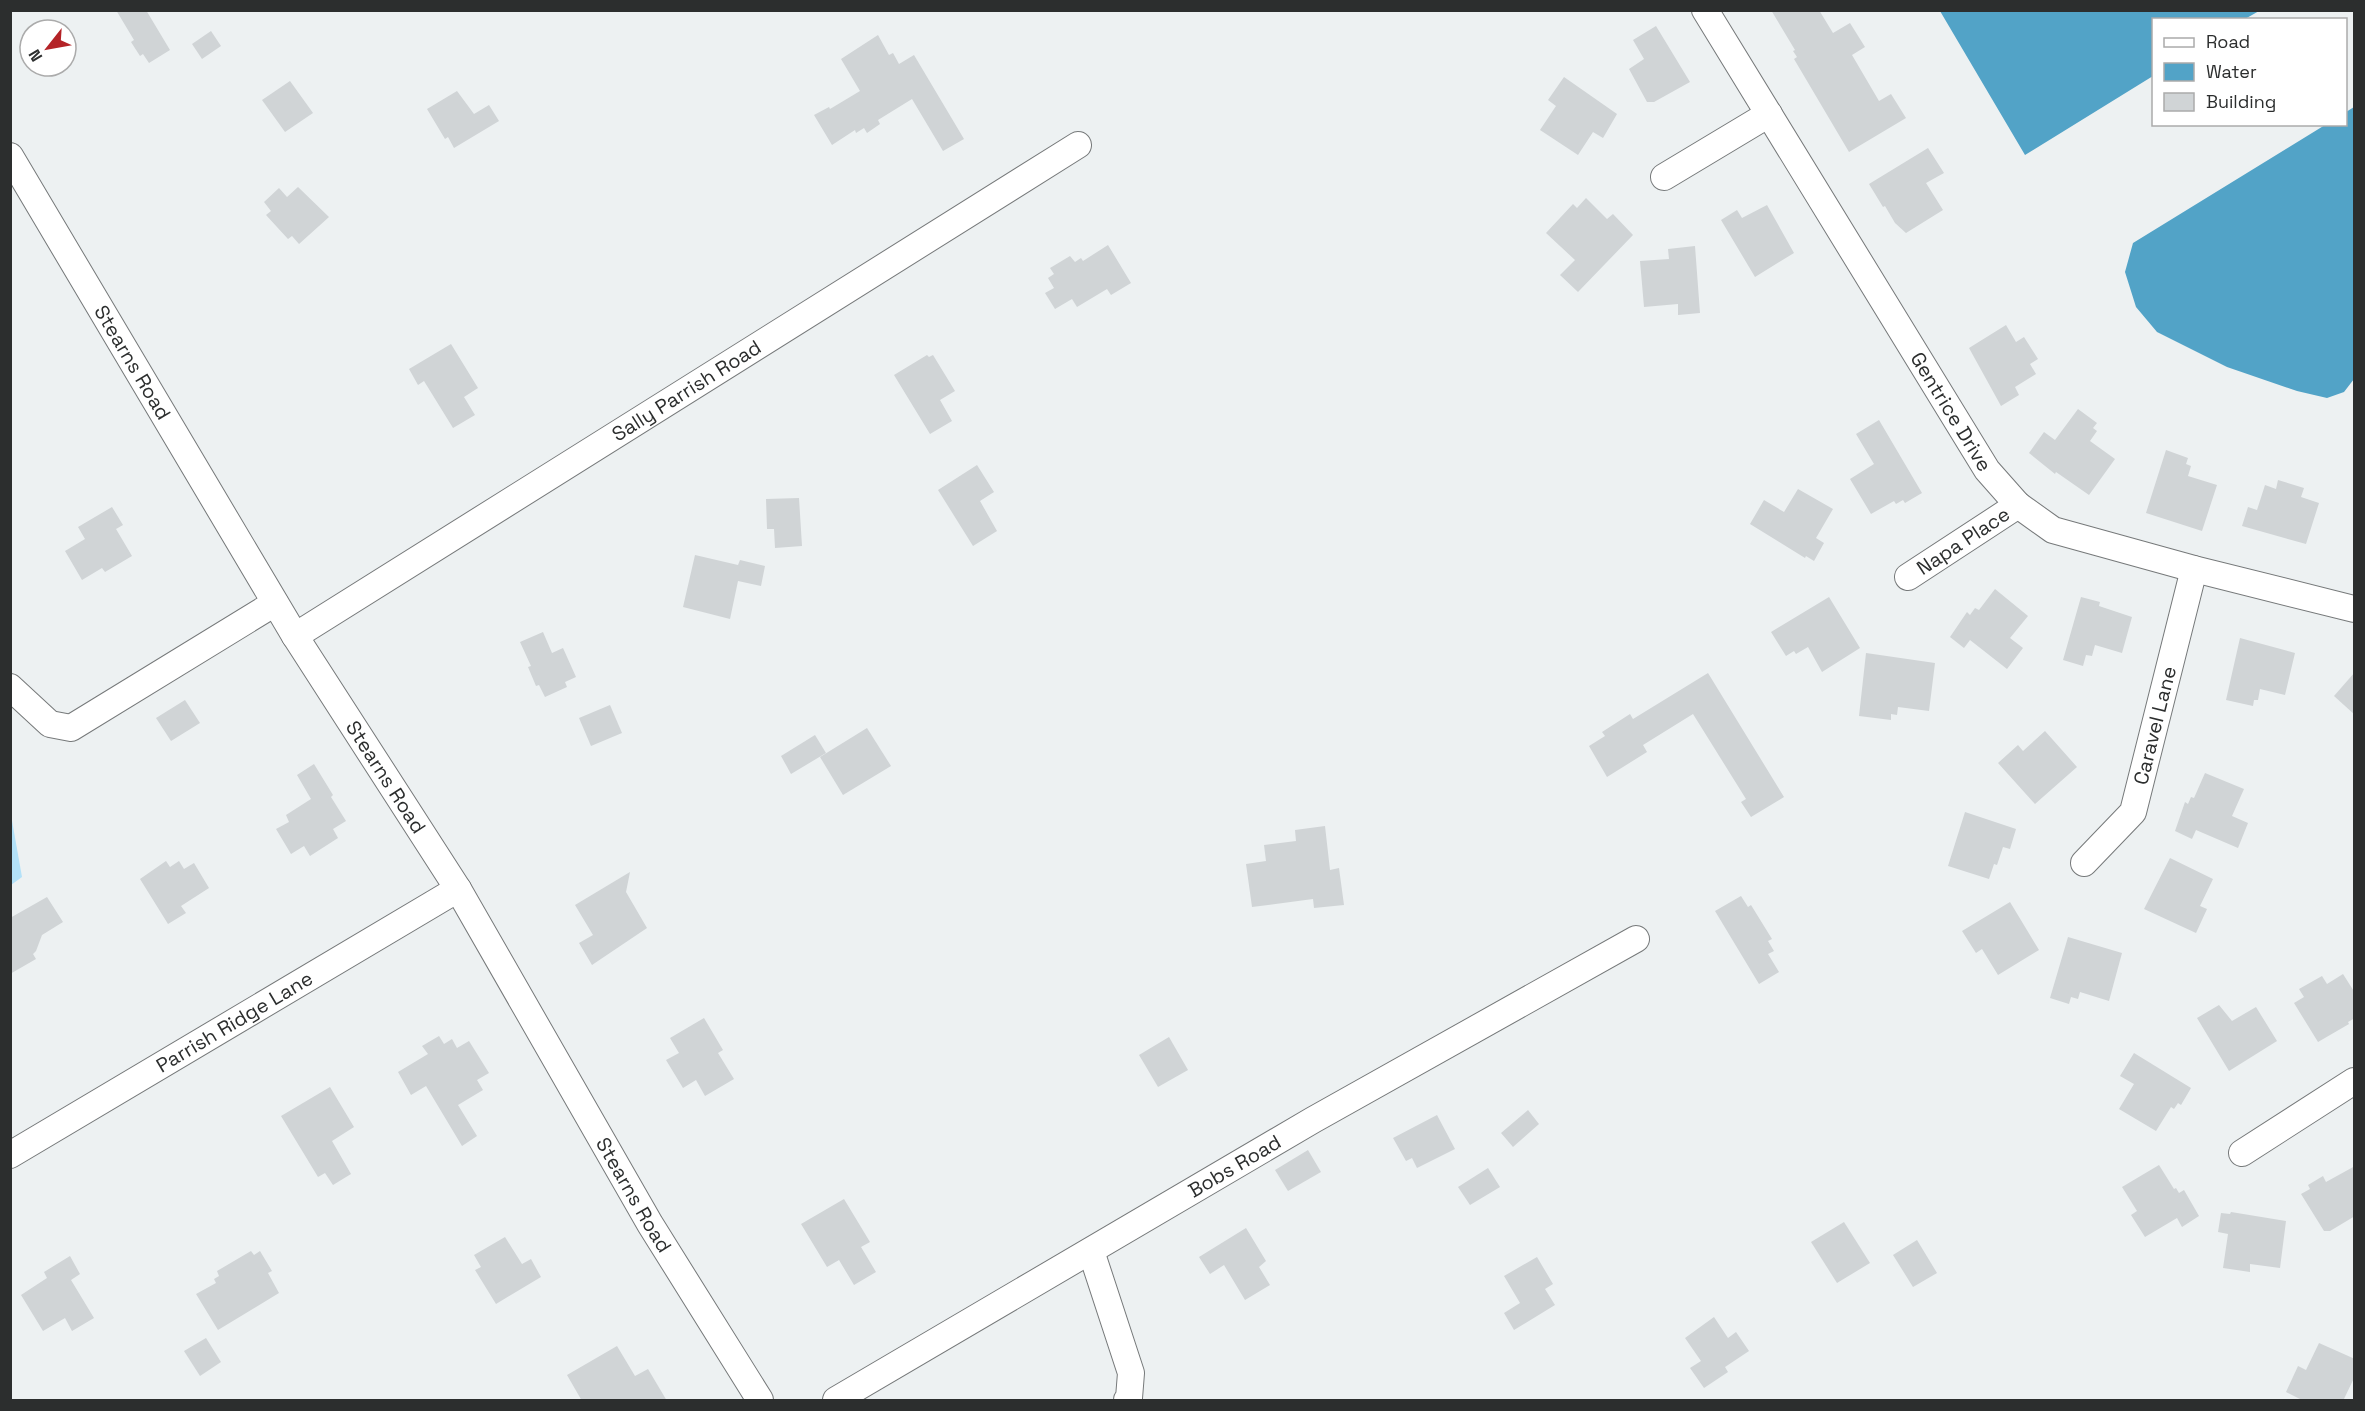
<svg xmlns="http://www.w3.org/2000/svg" width="2365" height="1411" font-family="'Space Grotesk',sans-serif">
<style>
.green{fill:#b3e1f8}
.water{fill:#52a3c7}
.building{fill:#d0d4d6}
.lines{fill:none;stroke-linecap:round;stroke-linejoin:round}
.minor-casing{stroke:#76797a;stroke-width:28}
.minor{stroke:#fff;stroke-width:26}
.labels{text-anchor:middle;dominant-baseline:central;stroke-width:4.5;stroke-linejoin:round;paint-order:stroke}
.street-label{font-size:20px;fill:#2c2e2e;stroke:#fff}
</style>
<rect width="100%" height="100%" fill="#edf1f2"/>
<path class="green" d="M11 815 22 877 11 885H10Z"/>
<g class="water">
<path d="M1940 11H2259L2245 19 2154 20 2153 76 2025 155Z"/>
<path d="M2354 107V379L2344 392 2327 398 2297 391 2227 367 2157 332 2136 307 2125 272 2133 243 2325 125 2346 124V112Z"/>
</g>
<g class="building">
<path d="M116 10H146L170 50 149 63 143 54 140 56 131 42 134 40Z"/>
<path d="M1771 10H1819L1833 33 1850 23 1865 47 1852 55 1879 101 1891 94 1906 118 1849 152 1794 59 1797 57 1793 51 1795 50Z"/>
<path d="M1656 26 1690 82 1654 102H1647L1629 69 1644 59 1633 40Z"/>
<path d="M211 31 221 46 202 59 192 44Z"/>
<path d="M878 35 889 55 893 53 899 64 914 55 964 139 943 151 912 99 878 120 880 124 867 133 864 128 856 133 855 130 832 145 814 115 829 107 830 109 860 91 841 59Z"/>
<path d="M1564 77 1617 114 1603 138 1593 132 1578 155 1540 130 1556 106 1548 100Z"/>
<path d="M290 81 313 113 285 132 262 100Z"/>
<path d="M457 91 474 114 489 105 499 121 454 148 448 137 445 139 427 109Z"/>
<path d="M1928 148 1944 173 1926 183 1943 210 1906 233 1895 223 1885 206 1883 207 1869 184Z"/>
<path d="M298 187 329 217 299 244 292 236 288 239 266 215 271 211 264 202 279 188 287 197Z"/>
<path d="M1586 198 1607 219 1613 214 1633 235 1578 292 1560 275 1575 260 1546 233 1573 204 1577 208Z"/>
<path d="M1767 205 1794 253 1755 277 1721 220 1737 210 1742 218Z"/>
<path d="M1108 245 1131 283 1111 295 1107 289 1077 307 1072 299 1055 309 1045 293 1054 288 1048 278 1054 274 1050 268 1070 256 1075 262 1081 258 1083 261Z"/>
<path d="M1695 246 1700 313 1678 315V304L1644 307 1640 261 1669 259 1668 249Z"/>
<path d="M2006 325 2016 342 2024 337 2038 359 2030 364 2036 374 2015 387 2019 395 2001 406 1969 348Z"/>
<path d="M451 344 478 388 464 397 475 415 453 428 424 381 418 385 409 369Z"/>
<path d="M927 355 929 357 933 355 955 391 940 400 952 421 930 434 894 375Z"/>
<path d="M2078 409 2097 423 2093 428 2097 431 2090 441 2115 459 2089 495 2056 472 2055 474 2029 453 2044 432 2055 440Z"/>
<path d="M1879 420 1922 493 1905 503 1903 500 1896 504 1894 501 1871 514 1850 479 1874 464 1856 434Z"/>
<path d="M2166 450 2188 458 2186 464 2191 466 2188 476 2217 485 2202 531 2146 513Z"/>
<path d="M977 465 994 492 980 501 997 531 973 546 938 490Z"/>
<path d="M2278 480 2304 488 2301 497 2319 503 2306 544 2242 526 2248 507 2257 510 2265 485 2276 489Z"/>
<path d="M1798 489 1833 509 1816 538 1824 543 1814 561 1806 556 1805 558 1750 524 1764 500 1784 512Z"/>
<path d="M799 498 802 546 775 548 774 529H767L766 499Z"/>
<path d="M112 507 123 525 116 529 132 556 105 572 102 568 82 580 65 551 85 539 78 527Z"/>
<path d="M695 555 738 565 740 560 765 566 761 586 738 581 730 619 683 607Z"/>
<path d="M1995 589 2028 616 2010 638 2023 648 2007 669 1970 640 1964 648 1950 637 1967 612 1970 615 1975 608 1979 610Z"/>
<path d="M1829 597 1860 648 1822 672 1808 647 1796 654 1794 651 1786 656 1771 632Z"/>
<path d="M2081 597 2100 602 2099 606 2132 617 2122 653 2095 645 2092 656 2086 655 2083 666 2063 660Z"/>
<path d="M543 632 552 653 563 648 576 677 565 682 567 687 545 697 539 685 536 686 528 667 531 666 520 642Z"/>
<path d="M2240 638 2295 653 2285 695 2260 689 2258 700H2254L2253 706 2226 700Z"/>
<path d="M1866 653 1935 663 1929 711 1898 707 1897 715 1891 714V720L1859 716Z"/>
<path d="M2355 672V715L2334 696Z"/>
<path d="M1708 673 1784 797 1751 817 1741 802 1746 799 1693 714 1643 745 1647 752 1607 777 1589 746 1605 736 1602 732 1630 714 1633 719Z"/>
<path d="M185 700 200 723 171 741 156 718Z"/>
<path d="M610 705 622 733 591 746 579 718Z"/>
<path d="M867 728 891 766 843 795 820 757Z"/>
<path d="M2045 731 2077 767 2035 804 1998 763 2018 745 2023 751Z"/>
<path d="M815 735 826 753 791 774 781 756Z"/>
<path d="M314 764 333 795 331 797 346 821 333 829 338 838 310 856 304 846 291 854 276 829 289 822 286 815 311 799 297 775Z"/>
<path d="M2205 773 2244 789 2232 816 2248 823 2238 848 2196 830 2192 839 2175 831 2185 802 2188 804 2191 797 2194 798Z"/>
<path d="M1965 812 2016 829 2010 849 2003 847 1997 865 1994 864 1989 879 1948 866Z"/>
<path d="M1325 826 1330 870 1339 868 1344 905 1314 908 1313 899 1252 907 1246 864 1266 861 1264 845 1296 841 1295 830Z"/>
<path d="M2170 858 2213 879 2200 906 2207 909 2196 933 2144 909Z"/>
<path d="M166 861 170 867 179 861 184 869 194 863 209 888 181 906 186 913 168 924 140 879Z"/>
<path d="M630 872 626 892 647 928 592 965 579 943 593 935 575 905Z"/>
<path d="M1741 896 1748 907 1751 905 1772 939 1768 941 1774 951 1768 954 1779 972 1759 984 1715 911Z"/>
<path d="M47 897 63 922 42 935 36 951 33 954 36 959 10 974V918Z"/>
<path d="M2010 902 2039 950 1998 975 1982 949 1976 953 1962 931Z"/>
<path d="M2068 937 2122 953 2109 1001 2080 992 2078 999 2071 997 2069 1004 2050 998Z"/>
<path d="M2343 974 2355 993V1018L2348 1022 2349 1024 2318 1042 2294 1003 2304 997 2299 989 2322 976 2327 984Z"/>
<path d="M2219 1005 2232 1021 2256 1007 2277 1041 2229 1071 2197 1018Z"/>
<path d="M704 1018 723 1050 718 1053 734 1079 705 1096 696 1080 683 1088 666 1060 679 1053 670 1038Z"/>
<path d="M439 1036 444 1044 452 1039 457 1048 469 1041 489 1073 477 1080 483 1090 458 1105 477 1136 462 1146 426 1086 411 1095 398 1072 428 1054 422 1046Z"/>
<path d="M1169 1037 1188 1070 1158 1087 1139 1055Z"/>
<path d="M2134 1053 2191 1088 2181 1105 2178 1103 2174 1109 2171 1107 2156 1131 2119 1109 2134 1084 2120 1076Z"/>
<path d="M330 1087 354 1127 332 1141 351 1174 333 1185 325 1173 318 1177 281 1116Z"/>
<path d="M1528 1110 1539 1124 1513 1147 1501 1133Z"/>
<path d="M1437 1115 1455 1149 1417 1168 1412 1158 1406 1161 1393 1138Z"/>
<path d="M1308 1150 1321 1172 1288 1191 1275 1170Z"/>
<path d="M2159 1165 2174 1189 2176 1188 2179 1193 2184 1190 2199 1216 2182 1227 2177 1218 2145 1237 2131 1215 2137 1211 2122 1187Z"/>
<path d="M2355 1166V1216L2330 1231H2324L2301 1194 2310 1189 2308 1185 2323 1176 2326 1182Z"/>
<path d="M1488 1168 1500 1187 1470 1205 1458 1187Z"/>
<path d="M844 1199 870 1242 861 1247 876 1272 854 1285 839 1260 827 1267 801 1224Z"/>
<path d="M2231 1212 2286 1221 2280 1268 2250 1264V1272L2223 1268 2228 1234 2218 1232 2221 1213 2230 1214Z"/>
<path d="M1844 1222 1870 1263 1837 1283 1811 1242Z"/>
<path d="M1246 1228 1266 1261 1259 1267 1270 1285 1245 1300 1224 1265 1210 1274 1199 1257Z"/>
<path d="M505 1237 522 1264 531 1259 541 1277 496 1304 475 1270 481 1267 474 1255Z"/>
<path d="M1917 1240 1937 1273 1913 1287 1893 1255Z"/>
<path d="M251 1251 254 1255 260 1251 272 1271 268 1273 279 1293 218 1330 196 1294 216 1283 214 1279 219 1276 217 1271Z"/>
<path d="M70 1256 80 1274 71 1280 94 1318 72 1331 65 1318 43 1331 21 1295 47 1278 44 1272Z"/>
<path d="M1537 1257 1553 1284 1545 1289 1555 1305 1514 1330 1504 1313 1520 1303 1504 1276Z"/>
<path d="M1714 1317 1728 1338 1736 1332 1749 1351 1725 1367 1728 1372 1704 1388 1690 1368 1701 1361 1685 1338Z"/>
<path d="M206 1338 221 1362 200 1376 184 1351Z"/>
<path d="M2319 1343 2355 1359V1376L2343 1401H2304L2286 1392 2298 1366 2306 1370Z"/>
<path d="M617 1346 635 1376 648 1369 667 1401H582L567 1375Z"/>
</g>
<g class="lines">
<g class="minor-casing">
<g id="minor">
<path id="s1" d="M1705 10 1987 470 2018 505 2053 530 2194 569 2354 609"/>
<path id="s2" d="M10 156 295 636 458 889 650 1224 760 1400"/>
<path d="M1664 177 1769 114"/>
<path id="s3" d="M1908 577 2018 505"/>
<path id="s4" d="M295 636 1078 145"/>
<path d="M10 687 50 724 71 728 275 603"/>
<path id="s5" d="M2084 863 2133 812 2194 569"/>
<path d="M2242 1153 2354 1081"/>
<path id="s6" d="M10 1155 458 889"/>
<path d="M1091 1251 1131 1373 1129 1398 1127 1400"/>
<path id="s7" d="M836 1400 1313 1120 1636 939"/>
</g>
</g>
<use href="#minor" class="minor"/>
</g>
<g class="labels">
<g class="street-label">
<text stroke="none"><textPath href="#s2" startOffset="240">Stearns Road</textPath></text>
<text stroke="none"><textPath href="#s4" startOffset="462">Sally Parrish Road</textPath></text>
<text stroke="none"><textPath href="#s1" startOffset="471">Gentrice Drive</textPath></text>
<text stroke="none"><textPath href="#s3" startOffset="66">Napa Place</textPath></text>
<text stroke="none"><textPath href="#s5" startOffset="160">Caravel Lane</textPath></text>
<text stroke="none"><textPath href="#s2" startOffset="726">Stearns Road</textPath></text>
<text stroke="none"><textPath href="#s6" startOffset="261">Parrish Ridge Lane</textPath></text>
<text stroke="none"><textPath href="#s7" startOffset="462">Bobs Road</textPath></text>
<text stroke="none"><textPath href="#s2" startOffset="1212">Stearns Road</textPath></text>
</g>
</g>
<rect width="2365" height="1411" fill="none" stroke="#2c2e2e" stroke-width="24"/>
<rect x="2152" y="18" width="195" height="108" fill="#ffffff" stroke="#ababab" stroke-width="1.5"/>
<rect x="2164" y="38" width="30" height="9" fill="#ffffff" stroke="#ababab" stroke-width="1.5"/>
<text x="2206" y="48" font-size="18" fill="#2c2e2e">Road</text>
<rect x="2164" y="63" width="30" height="18" fill="#52a3c7" stroke="#ababab" stroke-width="1.5"/>
<text x="2206" y="78" font-size="18" fill="#2c2e2e">Water</text>
<rect x="2164" y="93" width="30" height="18" fill="#d0d4d6" stroke="#ababab" stroke-width="1.5"/>
<text x="2206" y="108" font-size="18" fill="#2c2e2e">Building</text>
<g transform="translate(48 48) rotate(239)"><circle r="28" fill="#ffffff" stroke="#ababab" stroke-width="1.5"/>
<path d="M0-4.5L10 22L0 15L-10 22Z" fill="#b42327"/>
<text y="-9" font-size="16" font-weight="bold" text-anchor="middle" fill="#2c2e2e">N</text>
</g>
</svg>
